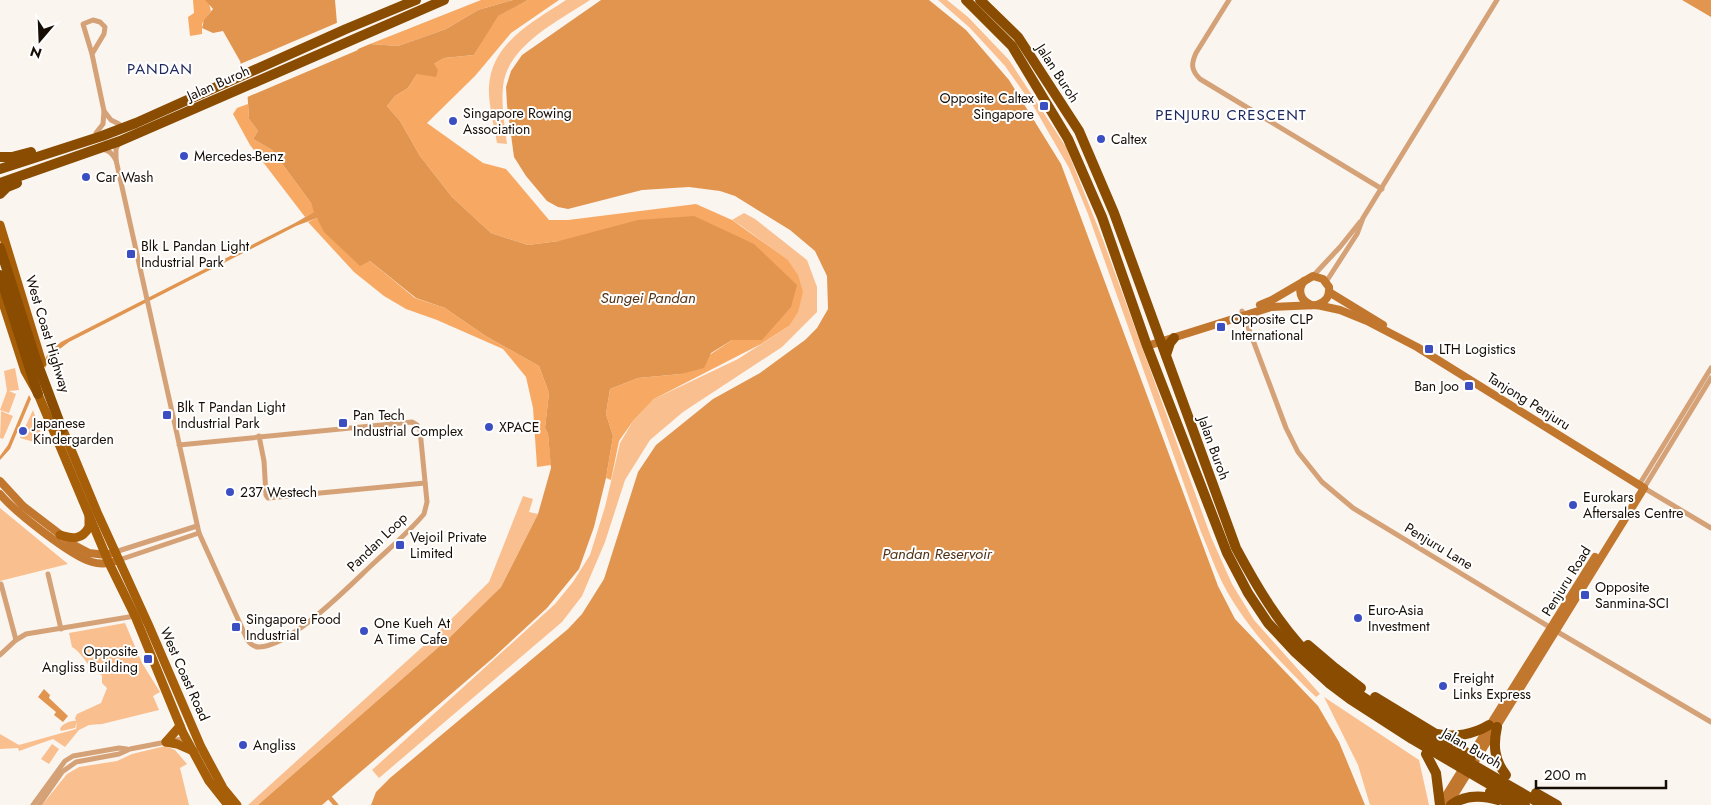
<svg xmlns="http://www.w3.org/2000/svg" width="1711" height="805" font-family="Jost,sans-serif">
<style>
.green{fill:#fabf8e}
.forest{fill:#f7a964}
.water{fill:#e1954f}
.pier{fill:#fbf5f0}
.lines{fill:none;stroke-linecap:round;stroke-linejoin:round}
.canal{stroke:#e1954f;stroke-width:4.5}
.street{stroke:#d5a278;stroke-width:5}
.secondary{stroke:#c2772f;stroke-width:8}
.primary{stroke:#a65e08;stroke-width:9}
.highway{stroke:#894c01;stroke-width:10}
.poi-dot{fill:#3c4fc2;stroke:#fff;stroke-width:2}
.labels{text-anchor:middle;dominant-baseline:central;stroke-width:4;stroke-linejoin:round;paint-order:stroke}
.street-label{font-size:14px;fill:#160d05;stroke:#fff}
.poi-label{font-size:14px;fill:#160d05;stroke:#fff;text-anchor:start}
.neighbourhood-label{font-size:15px;letter-spacing:1px;fill:#1d2860;stroke:#fff}
.water-label{font-size:15px;font-style:italic;fill:#523316;stroke:#fff}
</style>
<rect width="100%" height="100%" fill="#fbf5f0"/>
<g class="green">
<path d="M566 0H590C560 20 506 46 503 87 501 106 505 126 507 144L497 143C494 125 488 104 489 86 492 42 533 22 566 0Z"/>
<path d="M938 0H947L968 17 1009 60 1066 147 1103 240 1211 537 1232 584 1254 620 1320 694 1316 697C1280 662 1245 627 1222 582 1214 566 1208 548 1201 532L1088 214 1069 168 1034 107 1005 66 970 28Z"/>
<path d="M744 213 755 219 807 260 817 287V312L782 347 683 412 650 440 625 480 605 542 582 596 562 622 379 778 372 770 555 604 573 582 590 555 605 507 620 443 633 421 654 399 738 359 789 326 787 259C768 246 751 232 732 220Z"/>
<path d="M15 368 19 390 9 391 16 394 9 413 0 410 7 391 4 371Z"/>
<path d="M33 410 45 445 20 438Z"/>
<path d="M1 411 13 416 3 439 0 438Z"/>
<path d="M523 496 533 499 529 512 538 514 501 587 449 638 258 805H248L430 640 489 582Z"/>
<path d="M0 508 68 564 0 581Z"/>
<path d="M125 623 142 663 160 692 153 696 159 710 102 724 89 725 79 730 65 747 53 739 19 751 18 748 0 749V734L19 745 76 729 77 722 75 728 61 731 60 729C62 724 71 720 76 721L75 718 77 714 101 703 107 688 102 683V676C99 672 95 671 92 668 84 661 81 652 72 647L69 633Z"/>
<path d="M1324 697 1419 760 1429 805H1370L1358 765Z"/>
<path d="M52 744 59 749 49 764 41 759Z"/>
<path d="M165 746 175 750 187 764 180 768 189 805H42L67 774 79 767 117 761 132 754Z"/>
</g>
<g class="forest">
<path d="M193 0H208L211 11 202 24V34L190 36 188 17 194 13Z"/>
<path d="M481 0H513L478 10 446 29 398 46 370 44Z"/>
<path d="M528 0H559L511 33 475 76 427 123 483 163 506 169 549 220H568L696 204 732 220 787 259 798 275 803 292 798 312 789 326 761 344 654 399 633 421 619 441 611 480 606 478 613 436 606 414 610 389 638 378 681 374 732 340H762L559 241 528 245 491 233 452 197 420 156 400 121 387 106 395 96 408 88 417 74 444 58 474 55 497 16Z"/>
<path d="M248 104 249 119 258 131 253 139 272 150 311 203 315 212 305 217 250 145 233 114 237 108Z"/>
<path d="M317 218 345 251 360 265 370 261 415 298 445 308 484 335 539 366 549 393 545 428 548 434 551 465 537 467 533 408 526 377 503 349 437 320 406 309 384 296 354 272 308 222Z"/>
</g>
<g class="water">
<path d="M205 0H335L339 47 351 52 370 44 398 46 446 29 478 10 513 0H528L498 16 474 55 444 58 434 64 438 70 436 77 417 74 408 88 395 96 387 106 400 121 420 156 452 197 491 233 528 245 559 241 638 220 694 216 754 244 797 285 791 307 762 340H732L711 353 704 368 681 374 638 378 610 389 606 414 613 436 606 478 594 527 579 569 547 608 493 658 322 805H258L449 638 501 587 538 514 551 468 548 434 545 428 549 393 539 366 484 335 445 308 416 298 370 261 360 266 324 232 317 218 296 226 69 342 53 354 45 368 43 364 48 353 61 342 295 223 314 212 311 203 272 150 253 139 258 131 249 119 247 87 240 61 223 31 213 33 202 28 204 20 213 9Z"/>
<path d="M601 0H929L966 30 1009 80 1061 164 1218 586 1235 619 1318 706 1339 742 1365 805H371L376 792 390 778 568 629 582 614 604 579 638 472 656 445 713 399 760 373 805 340 817 328 828 309 827 276 815 251 790 230 735 196 720 191 689 187 642 190 568 209 558 207 547 201 526 176 514 157 507 105 506 87 511 71 522 55Z"/>
<path d="M1682 0H1711V17Z"/>
<path d="M29 395 31 399 10 449 0 460V456L8 445Z"/>
<path d="M44 689 50 695 49 698 68 716 63 722 54 715 56 712 38 697Z"/>
</g>
<path class="pier" d="M339 22 341 45 351 50 356 47 358 50 245 98V87L238 65Z"/>
<g class="lines">
<path class="canal" d="M330 798 336 805"/>
<g class="street">
<path d="M1229 0 1196 53C1191 64 1191 70 1200 79L1382 189"/>
<path d="M92 54 104 34 105 27 100 22 93 20 83 24 92 54 104 111 103 124 96 133"/>
<path d="M104 111 111 120 119 124"/>
<path d="M119 143 116 149V160L199 533 247 639C250 644 253 647 259 647 292 646 350 585 375 562 391 547 409 532 424 514L427 502 420 430 417 425 412 422 179 445"/>
<path d="M101 149C109 150 112 153 116 160"/>
<path d="M1313 276 1340 247 1360 222"/>
<path d="M1326 282 1357 234 1363 218 1497 0"/>
<path d="M1242 311 1286 428 1298 452 1322 482 1353 508 1556 631 1711 722"/>
<path d="M1711 378 1644 488 1711 528"/>
<path d="M259 436 264 461 266 495 268 498 425 483"/>
<path d="M1639 485 1711 368"/>
<path d="M115 552 197 526"/>
<path d="M119 560 199 533"/>
<path d="M48 574 61 629"/>
<path d="M1 584 16 640"/>
<path d="M0 655 16 640 26 634 135 616"/>
<path d="M33 805 65 761 73 756 119 748 127 749"/>
<path d="M39 805 62 772 76 762 119 754 130 749 187 738"/>
</g>
<g class="secondary">
<path d="M1304 281C1297 290 1300 300 1311 305"/>
<path d="M1329 292 1383 325"/>
<path d="M1260 305 1272 300 1313 276 1323 279 1329 287C1330 297 1326 301 1317 305"/>
<path d="M1147 346 1271 307 1317 305 1340 310 1367 321 1417 347 1644 488 1448 805"/>
<path d="M0 481 23 506 74 545 89 553 106 555 115 552"/>
<path d="M0 494C15 512 71 556 92 562 102 565 109 563 119 560"/>
<path d="M1440 805 1595 557"/>
</g>
<g class="primary">
<path d="M0 225 42 363"/>
<path d="M0 294 25 371 38 394 109 563 135 616 183 733 209 781 228 805"/>
<path d="M60 423 97 512 149 626 201 747 223 788 237 805"/>
<path d="M60 535C73 539 82 540 89 527V516"/>
<path d="M166 742 177 744 193 751"/>
<path d="M166 742 180 726"/>
</g>
<g class="highway">
<path d="M966 0 1012 46 1068 139 1102 217 1147 346 1227 553 1248 593 1268 623 1295 652 1330 684 1350 699 1412 739 1525 805"/>
<path d="M980 0 1018 37 1079 131 1114 213 1236 548C1257 587 1278 623 1309 655 1333 679 1363 697 1392 716 1441 747 1492 776 1543 805"/>
<path d="M0 157H12L31 152"/>
<path d="M0 169 102 136 136 123 346 29 416 0"/>
<path d="M0 183 120 141 444 0"/>
<path d="M0 194 7 187 17 183"/>
<path d="M0 248 35 357 62 429"/>
<path d="M0 275 38 394"/>
<path d="M1166 355 1170 343 1174 338"/>
<path d="M1308 645 1335 668 1361 688"/>
<path d="M1375 697 1472 756"/>
<path d="M1497 727C1493 745 1494 760 1506 775"/>
<path d="M1438 734C1455 738 1474 734 1489 725"/>
<path d="M1426 754 1436 773 1440 805"/>
<path d="M1490 792 1511 805"/>
<path d="M1536 793 1557 805"/>
<path d="M1451 805C1465 795 1482 795 1498 800"/>
</g>
</g>
<g class="poi-dot">
<rect x="1039" y="101" width="10" height="10" rx="2.5"/>
<circle cx="453" cy="121" r="5"/>
<circle cx="1101" cy="139" r="5"/>
<circle cx="184" cy="156" r="5"/>
<circle cx="86" cy="177" r="5"/>
<rect x="126" y="249" width="10" height="10" rx="2.5"/>
<rect x="1216" y="322" width="10" height="10" rx="2.5"/>
<rect x="1424" y="344" width="10" height="10" rx="2.5"/>
<rect x="1464" y="381" width="10" height="10" rx="2.5"/>
<rect x="162" y="410" width="10" height="10" rx="2.5"/>
<rect x="338" y="418" width="10" height="10" rx="2.5"/>
<circle cx="489" cy="427" r="5"/>
<circle cx="23" cy="431" r="5"/>
<circle cx="230" cy="492" r="5"/>
<circle cx="1573" cy="505" r="5"/>
<rect x="395" y="540" width="10" height="10" rx="2.5"/>
<rect x="1580" y="590" width="10" height="10" rx="2.5"/>
<circle cx="1358" cy="618" r="5"/>
<rect x="231" y="622" width="10" height="10" rx="2.5"/>
<circle cx="364" cy="631" r="5"/>
<rect x="143" y="654" width="10" height="10" rx="2.5"/>
<circle cx="1443" cy="686" r="5"/>
<circle cx="243" cy="745" r="5"/>
</g>
<g class="labels">
<g class="street-label">
<text transform="translate(1058 73) rotate(57)">Jalan Buroh</text>
<text transform="translate(218 83) rotate(-24)">Jalan Buroh</text>
<text transform="translate(48 334) rotate(73)">West Coast Highway</text>
<text transform="translate(1529 401) rotate(32)">Tanjong Penjuru</text>
<text transform="translate(1214 448) rotate(70)">Jalan Buroh</text>
<text transform="translate(377 542) rotate(-44)">Pandan Loop</text>
<text transform="translate(1439 546) rotate(31)">Penjuru Lane</text>
<text transform="translate(1566 581) rotate(-58)">Penjuru Road</text>
<text transform="translate(185 674) rotate(66)">West Coast Road</text>
<text transform="translate(1472 748) rotate(30)">Jalan Buroh</text>
</g>
<g class="poi-label">
<text x="1034" y="98" text-anchor="end">Opposite Caltex<tspan x="1034" dy="16">Singapore</tspan></text>
<text x="463" y="113">Singapore Rowing<tspan x="463" dy="16">Association</tspan></text>
<text x="1111" y="139">Caltex</text>
<text x="194" y="156">Mercedes-Benz</text>
<text x="96" y="177">Car Wash</text>
<text x="141" y="246">Blk L Pandan Light<tspan x="141" dy="16">Industrial Park</tspan></text>
<text x="1231" y="319">Opposite CLP<tspan x="1231" dy="16">International</tspan></text>
<text x="1439" y="349">LTH Logistics</text>
<text x="1459" y="386" text-anchor="end">Ban Joo</text>
<text x="177" y="407">Blk T Pandan Light<tspan x="177" dy="16">Industrial Park</tspan></text>
<text x="353" y="415">Pan Tech<tspan x="353" dy="16">Industrial Complex</tspan></text>
<text x="33" y="423">Japanese<tspan x="33" dy="16">Kindergarden</tspan></text>
<text x="499" y="427">XPACE</text>
<text x="240" y="492">237 Westech</text>
<text x="1583" y="497">Eurokars<tspan x="1583" dy="16">Aftersales Centre</tspan></text>
<text x="410" y="537">Vejoil Private<tspan x="410" dy="16">Limited</tspan></text>
<text x="1595" y="587">Opposite<tspan x="1595" dy="16">Sanmina-SCI</tspan></text>
<text x="1368" y="610">Euro-Asia<tspan x="1368" dy="16">Investment</tspan></text>
<text x="246" y="619">Singapore Food<tspan x="246" dy="16">Industrial</tspan></text>
<text x="374" y="623">One Kueh At<tspan x="374" dy="16">A Time Cafe</tspan></text>
<text x="138" y="651" text-anchor="end">Opposite<tspan x="138" dy="16">Angliss Building</tspan></text>
<text x="1453" y="678">Freight<tspan x="1453" dy="16">Links Express</tspan></text>
<text x="253" y="745">Angliss</text>
</g>
<g class="neighbourhood-label">
<text x="160" y="69">PANDAN</text>
<text x="1231" y="115">PENJURU CRESCENT</text>
</g>
<g class="water-label">
<text x="648" y="298">Sungei Pandan</text>
<text x="937" y="554">Pandan Reservoir</text>
</g>
</g>
<g transform="translate(40 40) rotate(199)" stroke="#ffffff" stroke-width="4" paint-order="stroke">
<path d="M0-4L9 19L0 12L-9 19Z" fill="#160d05"/>
<text y="-8" font-size="14" font-weight="bold" text-anchor="middle" fill="#160d05">N</text>
</g>
<path d="M1536 780v8h130v-8" fill="none" stroke="#160d05" stroke-width="2.5"/>
<text x="1544" y="780" font-size="15" fill="#160d05" stroke="#ffffff" stroke-width="4" paint-order="stroke">200 m</text>
</svg>
